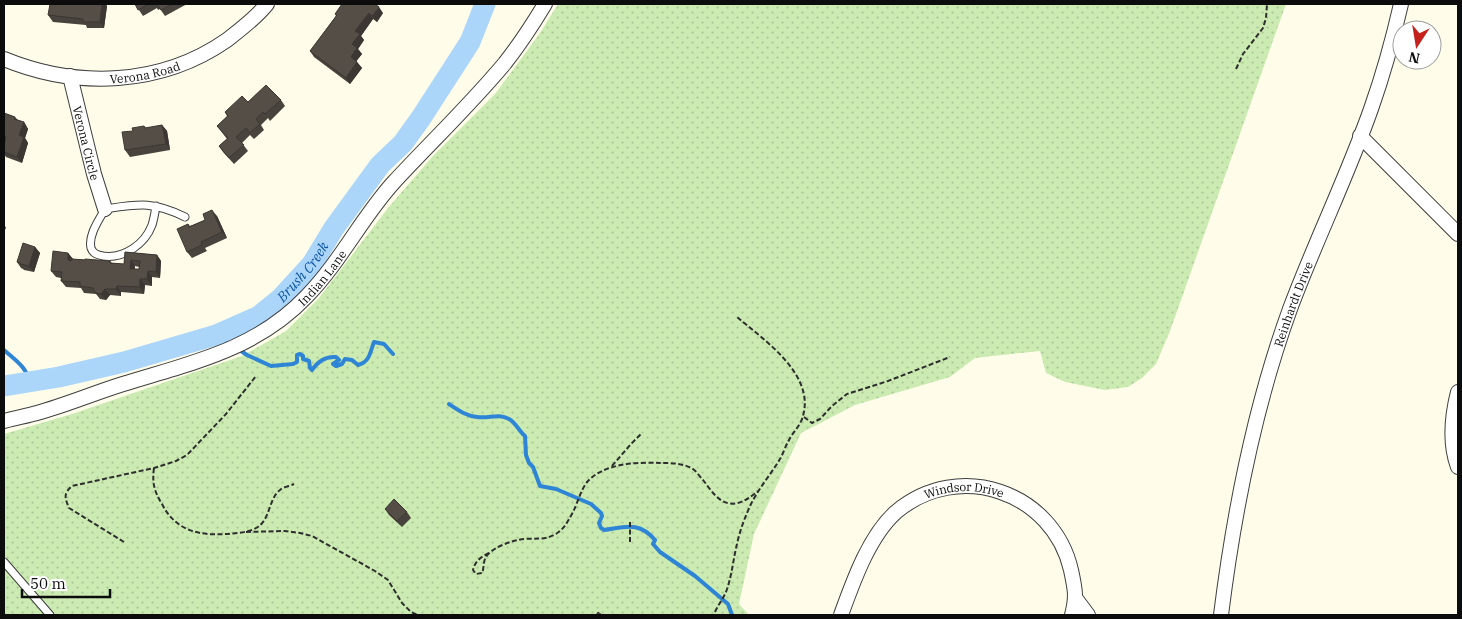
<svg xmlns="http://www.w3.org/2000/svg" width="1462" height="619" font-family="'IBM Plex Serif',serif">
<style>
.grass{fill:url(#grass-dots)}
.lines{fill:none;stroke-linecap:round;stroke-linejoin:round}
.stream{stroke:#2e85d5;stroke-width:4}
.river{stroke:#abd6fa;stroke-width:21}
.service-casing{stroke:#3f3f3f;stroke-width:9}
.minor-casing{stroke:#3f3f3f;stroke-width:16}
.path{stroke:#2e2e2e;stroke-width:2;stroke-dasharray:5 2.5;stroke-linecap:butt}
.service{stroke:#fff;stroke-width:7}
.minor{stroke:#fff;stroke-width:14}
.wall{fill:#49433d;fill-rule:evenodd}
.shaded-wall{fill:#3c3732}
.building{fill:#554e47;stroke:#3c3732;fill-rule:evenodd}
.labels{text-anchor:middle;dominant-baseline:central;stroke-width:5;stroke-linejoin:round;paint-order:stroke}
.street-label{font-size:12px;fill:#0c0c0c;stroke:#fff}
.water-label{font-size:14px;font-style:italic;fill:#0e57a4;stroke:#fff}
</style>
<defs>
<pattern id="grass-dots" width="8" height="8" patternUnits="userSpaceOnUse" patternTransform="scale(1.25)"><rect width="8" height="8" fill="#cbebb2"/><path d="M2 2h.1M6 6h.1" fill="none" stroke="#adc898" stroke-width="1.8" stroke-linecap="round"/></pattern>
</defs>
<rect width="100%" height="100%" fill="#fffdea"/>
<path class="grass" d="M558 4H1286L1170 331 1156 364 1142 378 1128 387 1105 390 1065 382 1046 373 1040 351 975 358 950 377 855 405 801 433 754 534 739 604 749 615H4V434L72 414 242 356 286 331 319 298 388 208 432 157 495 94 540 33Z"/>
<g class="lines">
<g class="stream">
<path d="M216 335 230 344"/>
<path d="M238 349 247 355 271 366 293 364 297 362V355L300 354 303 356V359L309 361 310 368 312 370C318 361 325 356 336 357L339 360 333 364 336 366 342 364 345 359 352 360 358 365C370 362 370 352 374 342L384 344 393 354"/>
<path d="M4 350C14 359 28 368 29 382"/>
<path d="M449 404C458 410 466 416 477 417 489 419 498 413 509 419 516 423 519 431 525 436L526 455 529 463 533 467 540 486 556 489 591 504 601 513 602 516 599 523 601 528 604 530C626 527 639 521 655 540L653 544 660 552 695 576 728 604 732 615"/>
</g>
<path class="river" id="s1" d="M4 386 59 377 124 362 216 335 259 316 280 299 312 264 334 228 380 165 403 143 421 118 470 42 485 4"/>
<g class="service-casing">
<g id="service">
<path d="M156 206C155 212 154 219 152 225 145 244 124 259 103 256 98 255 93 254 91 248 88 235 99 220 105 209 139 204 153 201 185 217"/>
<path d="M4 562 50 615"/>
</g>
</g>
<g class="minor-casing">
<g id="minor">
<path id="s2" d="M4 59C77 89 161 86 227 40 241 29 256 18 267 4"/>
<path id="s3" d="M70 76 94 174 105 209"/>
<path d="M1360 136 1458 234"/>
<path d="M1458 392C1452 416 1449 443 1458 467"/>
<path id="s4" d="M4 421C15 418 26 416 37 413 66 405 94 393 123 384 191 363 256 350 307 296 341 261 362 217 394 182 431 142 470 105 505 63 520 44 533 24 545 4"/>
<path d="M1076 599 1088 615"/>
<path id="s5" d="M841 615C853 582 869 536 896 512 959 459 1053 492 1071 570 1075 589 1077 596 1072 615"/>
<path id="s6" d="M1221 615C1234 511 1254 408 1290 309 1315 242 1347 177 1371 109 1383 75 1393 39 1401 4"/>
</g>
</g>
<g class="path">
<path d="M1236 69 1243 54 1263 28 1266 18 1267 4"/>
<path d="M804 417 812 423 820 419 832 406 847 394 888 381 950 357"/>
<path d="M612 466 631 444 642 433"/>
<path d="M154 468C152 483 154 491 162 504 175 530 198 536 226 534 236 533 247 533 256 528 271 520 268 499 280 490 283 487 290 486 294 484"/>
<path d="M246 532 285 531 300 533 312 536 375 571 388 580 402 603 411 612 418 615"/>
<path d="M124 542 69 508C65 498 63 494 72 486L154 468 176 461 187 455 226 414 256 376"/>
<path d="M630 542V521"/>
<path d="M489 553C481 557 475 561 473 570L476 574 482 573C484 569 483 564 485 559 489 548 513 540 524 539 535 538 545 540 554 535 564 530 568 521 573 512 578 502 581 489 588 481 605 463 637 462 660 463 671 463 683 463 693 469 697 472 700 477 703 480 707 485 711 491 715 495 730 511 745 502 758 491"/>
<path d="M715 612C718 605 723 599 726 592 732 576 733 560 737 544 740 530 745 517 751 504 759 488 771 474 780 459 783 454 785 447 788 442 792 433 801 425 803 416 815 374 764 340 737 317"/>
</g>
<use href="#service" class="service"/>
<use href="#minor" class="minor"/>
</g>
<g class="wall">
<path d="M102 4H105L107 6 104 28H87L86 25 53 22 48 15Z"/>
<path d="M135 4H187L165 16 160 9 158 10 157 8 143 16Z"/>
<path d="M383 13 377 22 373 19 361 36 364 40 358 49 362 54 356 61 362 68 350 84 314 57 310 51 336 16 335 14Z"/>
<path d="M281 100 285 106 270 121 268 118 261 125 264 130 254 139 250 135 242 143 248 151 234 164 223 152 219 146 227 139 217 126 227 116 225 112 248 102Z"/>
<path d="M4 113 15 117 18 120 24 122 28 129 25 138 28 143 22 163 6 157 4 154V145L5 141H4Z"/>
<path d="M162 125 167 131 170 150 130 157 125 150 133 131 144 126 146 128Z"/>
<path d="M217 216 227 238 205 248 207 251 192 258 187 252 188 224 190 226Z"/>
<path d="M35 247 40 253 34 272 24 270 23 269 21 268 17 262Z"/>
<path d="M125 252 157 255 161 261 160 278 152 277V286L145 285 144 294 121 292V296L110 295 106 300 100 299 96 294 84 293 81 288 66 287 61 281V278L56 277 51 271 68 253 73 259 110 261 112 263 124 264ZM135 266 139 267V269H135Z"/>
<path d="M385 509 407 512 411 518 402 527 389 515Z"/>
</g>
<g class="shaded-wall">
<path d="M102 4H105L107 6 104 28 100 22Z"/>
<path d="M379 7 383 13 377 22 372 16Z"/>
<path d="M369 13 373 19 361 36 364 40 358 49 362 54 355 63 351 57 352 44 355 31Z"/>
<path d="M357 62 362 68 350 84 346 78Z"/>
<path d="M24 122 28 129 25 138 28 143 22 163 17 157 19 135Z"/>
<path d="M162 125 167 131 170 150 166 144Z"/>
<path d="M212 210 217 216 227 238 222 232Z"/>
<path d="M4 224 6 228 4 231Z"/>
<path d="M35 247 40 253 34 272 29 266Z"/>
<path d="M68 253 73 259 72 267 68 260Z"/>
<path d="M157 255 161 261 160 278 156 272Z"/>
<path d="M131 260 135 266 134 275 130 269Z"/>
<path d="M148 271 152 277V286L147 279Z"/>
<path d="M140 279 145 285 144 294 140 287Z"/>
<path d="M117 286 121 292V296L116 289Z"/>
<path d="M105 289 110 295 106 300 101 294Z"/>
</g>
<g class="building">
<path d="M50 4H102L100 22H83V19L48 15Z"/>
<path d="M135 4H149L138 10Z"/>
<path d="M157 4H172L161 10Z"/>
<path d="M342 4H375L379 7 372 16 369 13 355 31 360 34 352 44 357 48 351 57 357 62 346 78 310 51 337 15 335 14Z"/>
<path d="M266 85 281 100 265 114 263 112 256 119 260 124 250 133 246 128 236 137 244 145 229 158 219 146 228 138 217 126 228 116 225 112 242 96 248 102Z"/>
<path d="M4 113 15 117 14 119 24 122 19 135 24 137 17 157 4 152V145L6 137 4 136Z"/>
<path d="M162 125 166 144 125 150 122 132 133 131 132 128 144 126 145 128Z"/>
<path d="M212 210 222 232 201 242 202 245 187 252 177 229 188 224 189 227 205 220 203 214Z"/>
<path d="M23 243 35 247 29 266 20 264V263L17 262Z"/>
<path d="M53 251 68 253V260L71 261 72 259 85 260V259L110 261V263L124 264 125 252 157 255 156 272 148 271 147 279H140V287L117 286 116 289H105L101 294 96 293 93 288 80 286V282L61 281 62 272 51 271ZM131 260 140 261 139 269H130Z"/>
<path d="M394 499 407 512 397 521 385 509Z"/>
<path d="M598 612 602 615H596Z"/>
</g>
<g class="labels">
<g class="street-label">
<text stroke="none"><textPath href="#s2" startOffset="144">Verona Road</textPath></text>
<text stroke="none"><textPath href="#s3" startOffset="69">Verona Circle</textPath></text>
<text stroke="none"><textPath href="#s4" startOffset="355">Indian Lane</textPath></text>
<text stroke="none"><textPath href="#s6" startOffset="320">Reinhardt Drive</textPath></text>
<text stroke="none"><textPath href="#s5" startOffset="192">Windsor Drive</textPath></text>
</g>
<g class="water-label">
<text stroke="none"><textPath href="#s1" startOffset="328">Brush Creek</textPath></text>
</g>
</g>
<rect width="1462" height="619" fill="none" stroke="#0c0c0c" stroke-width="10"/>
<g transform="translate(1417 45) rotate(192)"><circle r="24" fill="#ffffff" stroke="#9e9e9e"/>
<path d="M0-4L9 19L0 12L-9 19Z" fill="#c4211c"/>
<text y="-8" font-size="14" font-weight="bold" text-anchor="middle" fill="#0c0c0c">N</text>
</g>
<path d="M22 589v8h88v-8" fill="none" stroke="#0c0c0c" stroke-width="2.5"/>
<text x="30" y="589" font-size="15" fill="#0c0c0c" stroke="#ffffff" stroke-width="4" paint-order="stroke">50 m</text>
</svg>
